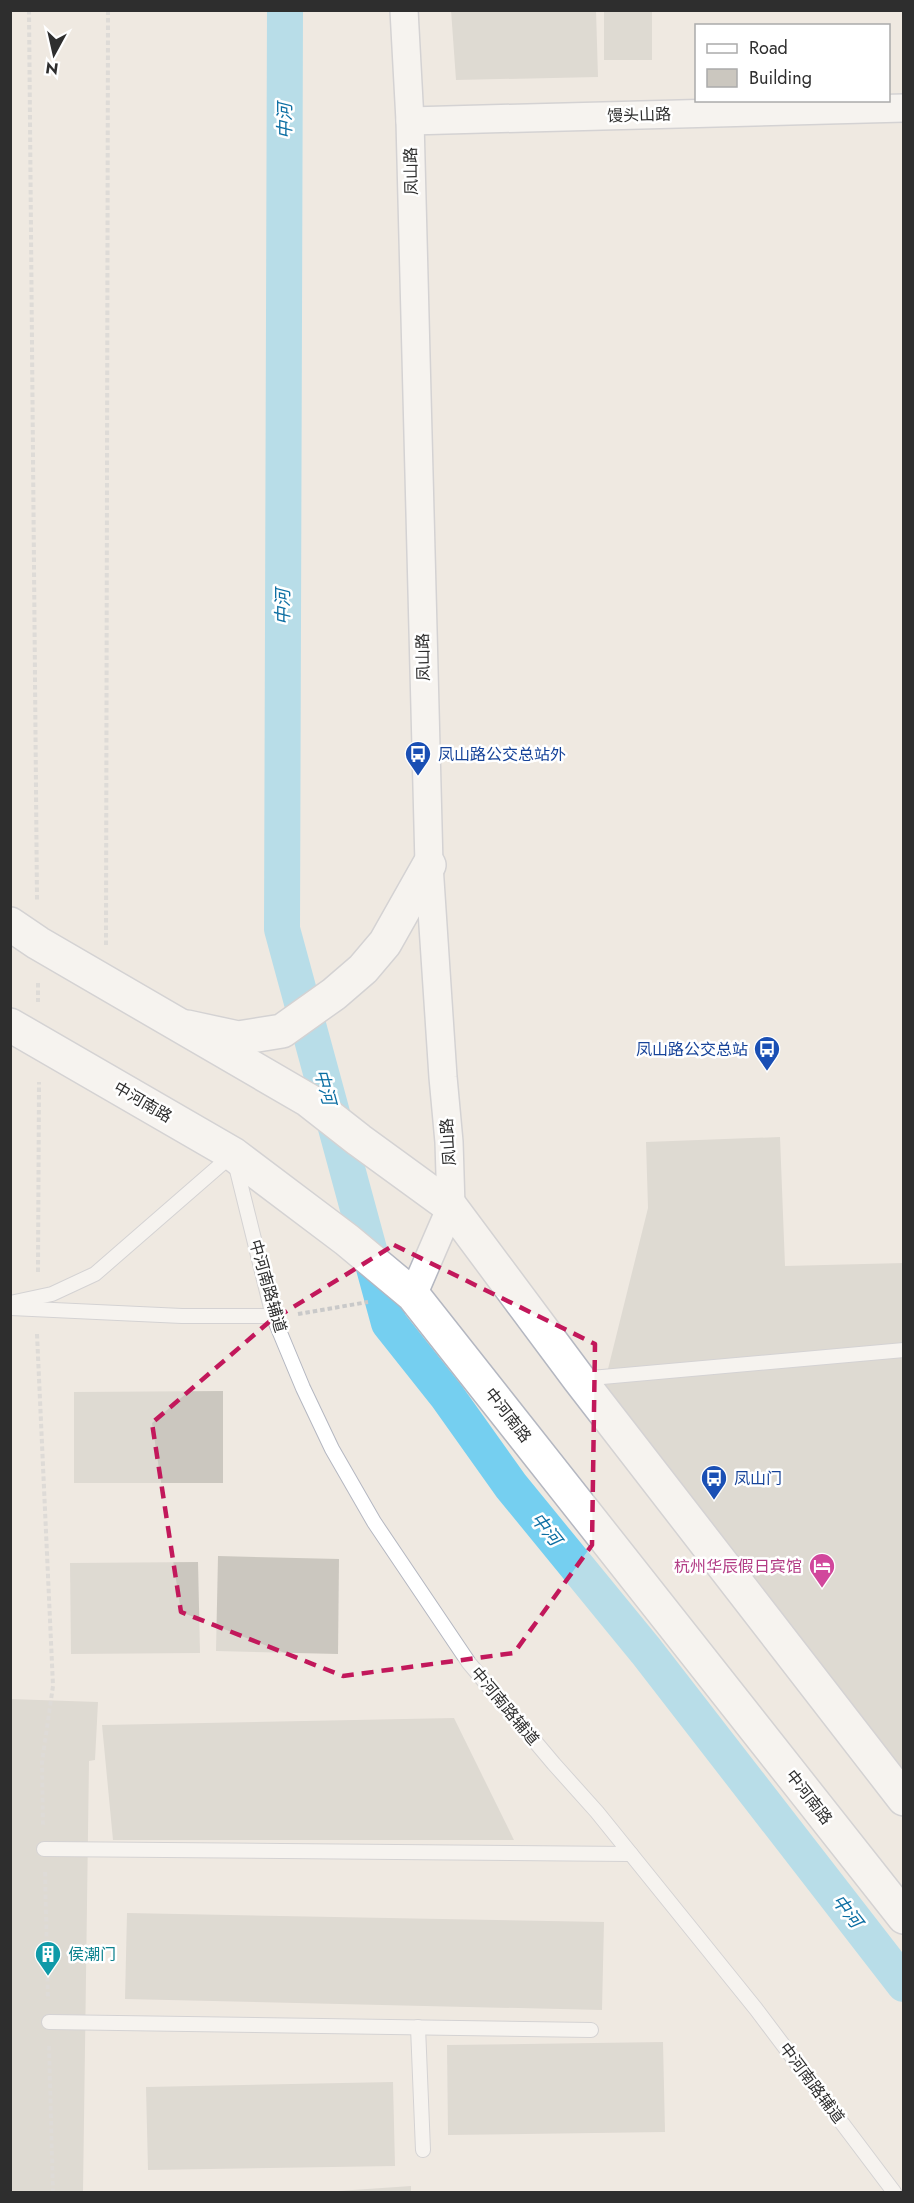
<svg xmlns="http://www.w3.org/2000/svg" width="914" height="2203" font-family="Jost,'Noto Sans SC',sans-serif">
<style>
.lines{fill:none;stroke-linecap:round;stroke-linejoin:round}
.canal{stroke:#75cff0;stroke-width:36}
.building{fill:#cbc7bf}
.service-casing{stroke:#b4b7c1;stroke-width:16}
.minor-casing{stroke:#b4b7c1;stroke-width:30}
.tertiary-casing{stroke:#b4b7c1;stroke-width:36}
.secondary-casing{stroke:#b4b7c1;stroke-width:36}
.path{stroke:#c9c9c9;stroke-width:4;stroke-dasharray:4.5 3;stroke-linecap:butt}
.service{stroke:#fff;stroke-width:14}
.minor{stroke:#fff;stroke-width:27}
.tertiary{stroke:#fff;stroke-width:33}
.secondary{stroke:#fff;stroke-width:33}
.marked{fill:none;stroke:#c2185b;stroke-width:4.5;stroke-dasharray:12 8;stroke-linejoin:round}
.labels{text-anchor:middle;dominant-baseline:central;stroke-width:5;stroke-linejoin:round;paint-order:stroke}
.street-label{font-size:16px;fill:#2e2e2e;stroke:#fff}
.transit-label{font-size:16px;fill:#164399;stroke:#fff;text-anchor:start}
.hotel-label{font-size:16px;fill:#b23c85;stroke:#fff;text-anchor:end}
.culture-label{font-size:16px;fill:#0d838f;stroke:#fff;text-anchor:start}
.water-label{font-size:18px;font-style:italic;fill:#0d6fa3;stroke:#fff}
</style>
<rect width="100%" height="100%" fill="#efe9e1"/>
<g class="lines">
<path class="canal" d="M285 10 282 929 389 1323 447 1396 511 1486 646 1651 904 1984"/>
</g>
<g class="building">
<path d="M451 10H596L598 77 456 80Z"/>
<rect x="604" y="10" width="48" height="50"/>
<path d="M780 1137 785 1266 904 1263V1799L579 1379 606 1377 648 1208 646 1142Z"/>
<path d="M223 1391V1483H74V1392Z"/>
<path d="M218 1556 339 1559 338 1654 216 1651Z"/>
<path d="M198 1562 200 1653 71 1654 70 1563Z"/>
<path d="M10 1699 98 1702 95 1760 89 1761 83 2192H10Z"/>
<path d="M454 1718 514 1840H113L102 1725Z"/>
<path d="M127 1913 604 1922 602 2010 125 1999Z"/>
<path d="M663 2042 665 2132 448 2135 447 2045Z"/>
<path d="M393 2082 395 2166 148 2170 146 2087Z"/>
<path d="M411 2186V2192H338V2191Z"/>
</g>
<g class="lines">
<g class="service-casing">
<g id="service">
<path d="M10 1303 52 1294 95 1274 233 1154 273 1316 303 1388 332 1449 374 1522 469 1663 554 1764 597 1812 756 2009 894 2192"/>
<path d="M11 1308 182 1316H273"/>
<path d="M580 1379 904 1350"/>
<path d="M44 1849 631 1854"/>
<path d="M49 2022 591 2030"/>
<path d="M418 2027 423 2150"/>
</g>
</g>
<g class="minor-casing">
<g id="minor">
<path d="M404 10 410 121 429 865 443 1077 449 1142 451 1207 413 1295"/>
<path d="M410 121 904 108"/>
</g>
</g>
<g class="tertiary-casing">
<path id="tertiary" d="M187 1027 238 1038 282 1031 334 994 363 969 385 943 429 865"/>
</g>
<g class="secondary-casing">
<g id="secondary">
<path d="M10 924 38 943 308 1100 359 1140 451 1207 579 1379 904 1799"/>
<path d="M10 1025 233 1154 347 1240 413 1295 904 1917"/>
</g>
</g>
<g class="path">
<path d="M29 10 37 900"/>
<path d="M106 945 108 10"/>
<path d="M38 983V1002"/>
<path d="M38 1272 39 1082"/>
<path d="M298 1314 368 1302"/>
<path d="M37 1334 53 1686 42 1762 43 1826"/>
<path d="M45 1872 48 2000"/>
<path d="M49 2046 53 2192"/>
</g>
<use href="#service" class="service"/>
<use href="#minor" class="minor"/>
<use href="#tertiary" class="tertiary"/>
<use href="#secondary" class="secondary"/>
</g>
<path d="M0 0H914V2203H0ZM394 1245 595 1344 592 1545 514 1653 343 1676 181 1612 152 1423 269 1322Z" fill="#efe9e1" fill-opacity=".55" fill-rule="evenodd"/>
<path class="marked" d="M394 1245 595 1344 592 1545 514 1653 343 1676 181 1612 152 1423 269 1322Z"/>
<defs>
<g id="bus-pin" transform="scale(1.35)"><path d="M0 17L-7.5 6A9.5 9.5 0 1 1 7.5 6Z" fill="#1a4fb4" stroke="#fff"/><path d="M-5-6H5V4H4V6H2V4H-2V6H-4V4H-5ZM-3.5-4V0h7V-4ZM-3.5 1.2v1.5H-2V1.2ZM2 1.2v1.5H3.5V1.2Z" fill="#fff"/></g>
<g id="hotel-pin" transform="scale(1.35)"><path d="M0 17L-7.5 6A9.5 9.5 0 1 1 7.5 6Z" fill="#d1479c" stroke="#fff"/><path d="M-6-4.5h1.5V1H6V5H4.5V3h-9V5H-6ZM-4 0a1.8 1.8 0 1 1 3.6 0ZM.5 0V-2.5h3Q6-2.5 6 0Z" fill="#fff"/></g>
<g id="building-pin" transform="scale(1.35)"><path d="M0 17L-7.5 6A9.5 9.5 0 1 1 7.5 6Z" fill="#0f9aa8" stroke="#fff"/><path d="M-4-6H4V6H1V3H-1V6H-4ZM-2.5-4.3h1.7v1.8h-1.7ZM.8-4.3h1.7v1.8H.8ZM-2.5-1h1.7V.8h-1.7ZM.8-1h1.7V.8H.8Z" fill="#fff"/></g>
</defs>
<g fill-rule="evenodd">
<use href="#bus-pin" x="418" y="754"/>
<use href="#bus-pin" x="767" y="1049"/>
<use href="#bus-pin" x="714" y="1478"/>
<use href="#hotel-pin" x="822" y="1566"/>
<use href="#building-pin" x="48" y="1954"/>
</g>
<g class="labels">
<g class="street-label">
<text transform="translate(639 115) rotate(-2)">馒头山路</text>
<text transform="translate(411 171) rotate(-91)">凤山路</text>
<text transform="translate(423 657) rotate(-91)">凤山路</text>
<text transform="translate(143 1102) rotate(30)">中河南路</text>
<text transform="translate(448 1142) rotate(-94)">凤山路</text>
<text transform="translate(268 1286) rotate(74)">中河南路辅道</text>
<text transform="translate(508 1415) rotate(52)">中河南路</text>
<text transform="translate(505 1706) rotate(50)">中河南路辅道</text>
<text transform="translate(809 1797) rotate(52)">中河南路</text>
<text transform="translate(812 2083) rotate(53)">中河南路辅道</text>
</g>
<g class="transit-label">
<text x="438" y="754">凤山路公交总站外</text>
<text x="748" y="1049" text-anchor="end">凤山路公交总站</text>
<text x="734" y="1478">凤山门</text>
</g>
<g class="hotel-label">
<text x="802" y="1566">杭州华辰假日宾馆</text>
</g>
<g class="culture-label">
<text x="68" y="1954">侯潮门</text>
</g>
<g class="water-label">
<text transform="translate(285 121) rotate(-90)">中河</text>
<text transform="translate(283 607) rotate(-90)">中河</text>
<text transform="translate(325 1087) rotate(75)">中河</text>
<text transform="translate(546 1529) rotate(51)">中河</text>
<text transform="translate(847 1911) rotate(52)">中河</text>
</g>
</g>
<rect width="914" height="2203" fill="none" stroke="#2e2e2e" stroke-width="24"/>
<rect x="695" y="24" width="195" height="78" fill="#ffffff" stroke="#ababab" stroke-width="1.5"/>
<rect x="707" y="44" width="30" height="9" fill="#ffffff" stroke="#ababab" stroke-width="1.5"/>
<text x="749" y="54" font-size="18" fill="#2e2e2e">Road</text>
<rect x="707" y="69" width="30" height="18" fill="#cbc7bf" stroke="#ababab" stroke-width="1.5"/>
<text x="749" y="84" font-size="18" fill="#2e2e2e">Building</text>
<g transform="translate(54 54) rotate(188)" stroke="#ffffff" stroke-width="4.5" paint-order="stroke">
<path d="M0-4.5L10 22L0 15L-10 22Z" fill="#2e2e2e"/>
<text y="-9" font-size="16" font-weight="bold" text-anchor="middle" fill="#2e2e2e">N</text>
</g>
</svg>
